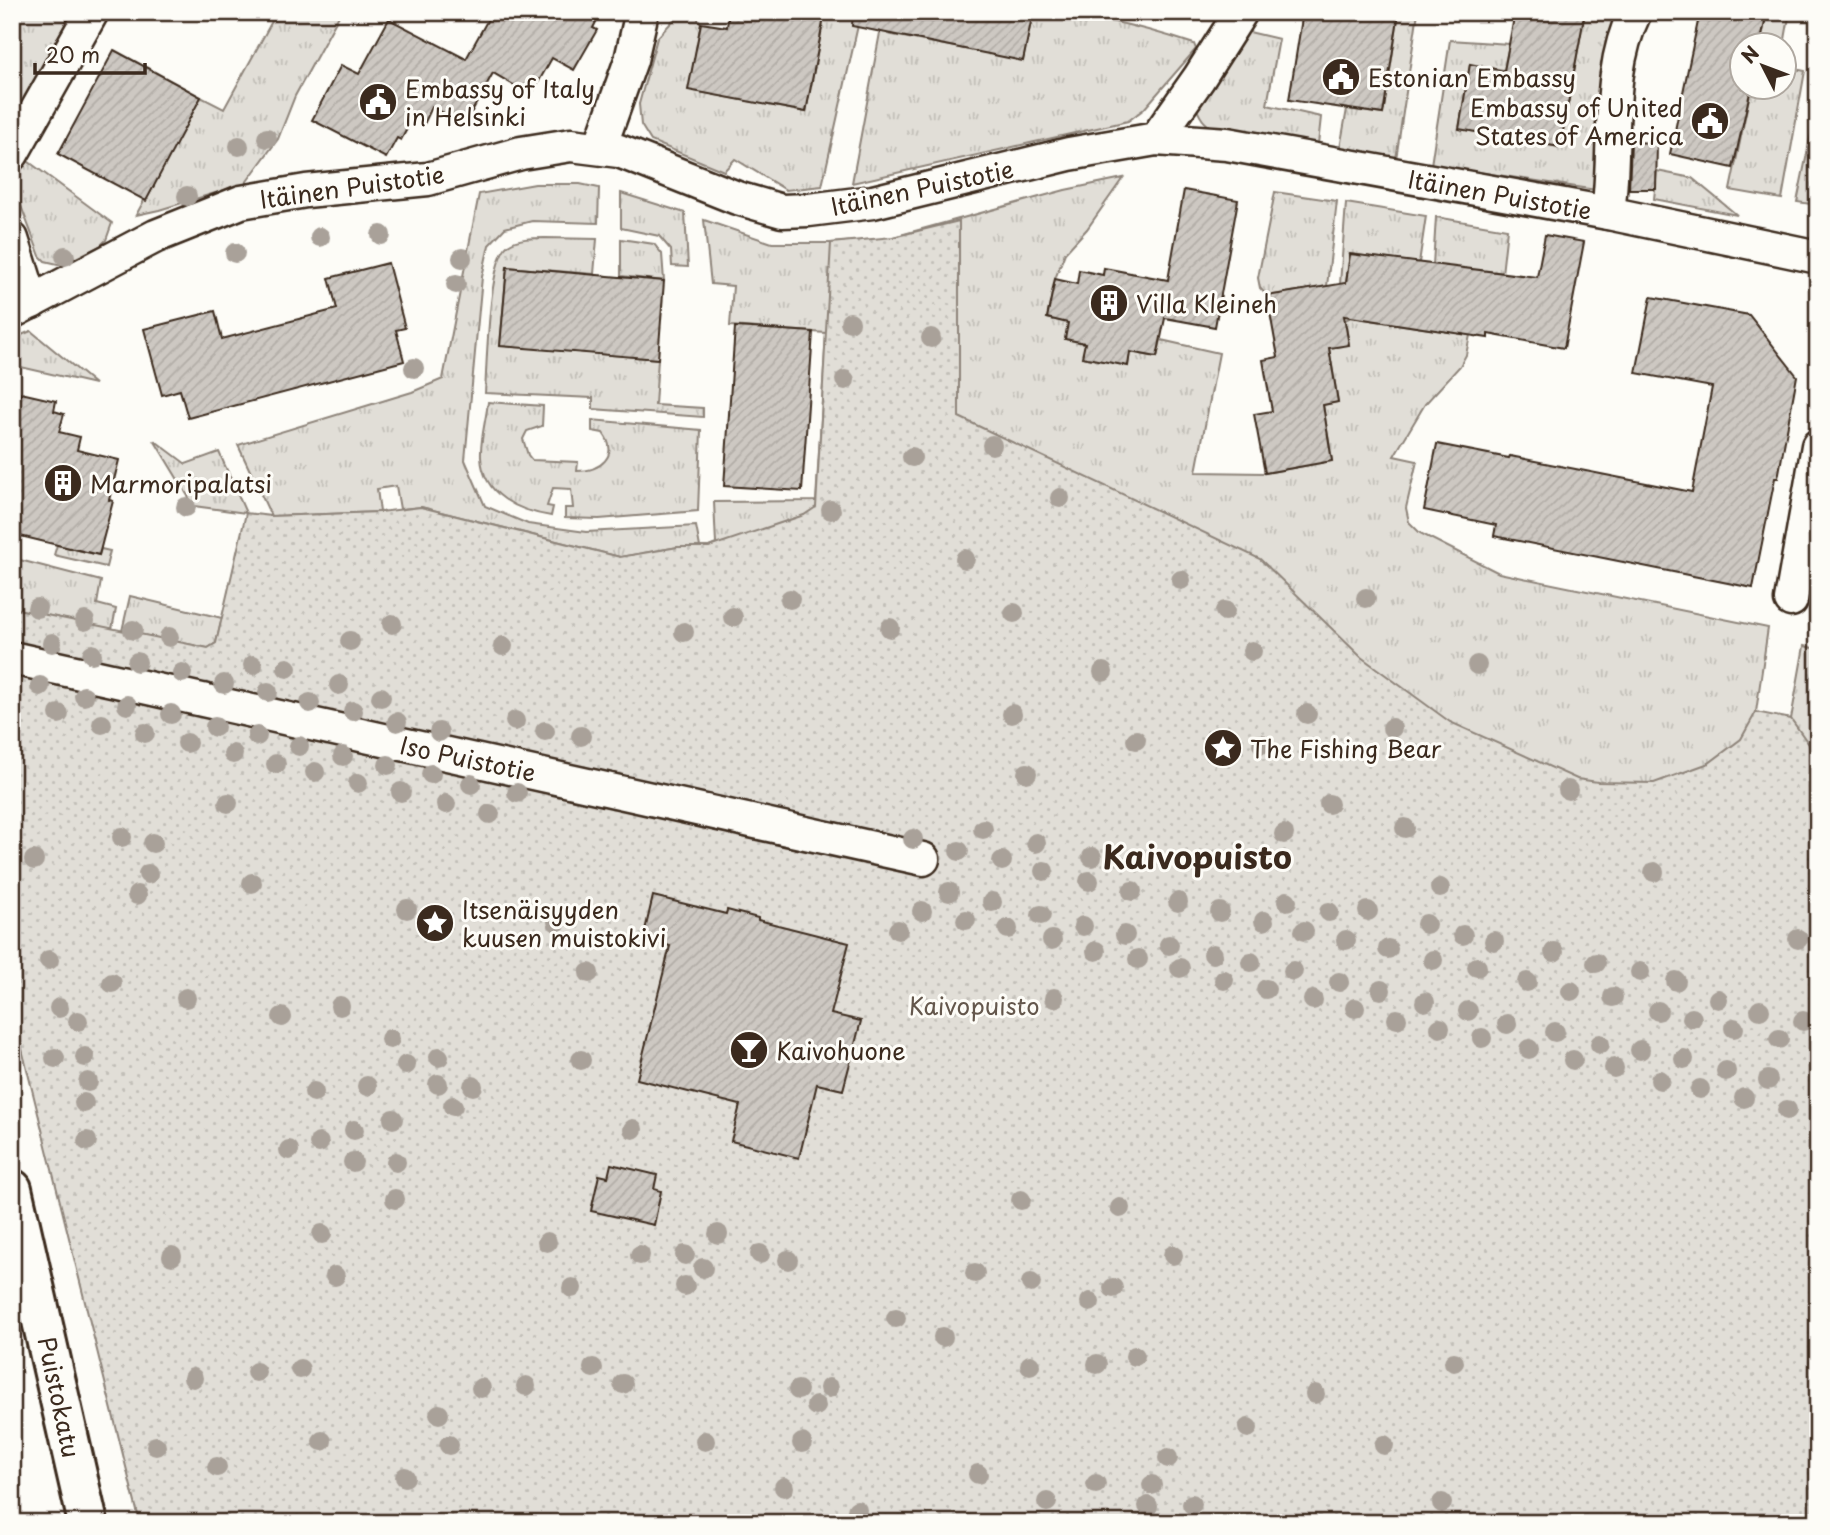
<svg xmlns="http://www.w3.org/2000/svg" width="1830" height="1535" font-family="'Playpen Sans',sans-serif">
<style>
.grass{fill:url(#grass-tufts);stroke:#8e847a;stroke-width:2}
.park{fill:url(#park-dots);stroke:#8e847a;stroke-width:2}
.building{fill:url(#building-hatch);stroke:#3b2a1e;stroke-width:2}
.lines{fill:none;stroke-linecap:round;stroke-linejoin:round}
.street-casing{stroke:#3b2a1e;stroke-width:37}
.secondary-casing{stroke:#3b2a1e;stroke-width:44}
.street{stroke:#fdfcf7;stroke-width:32}
.secondary{stroke:#fdfcf7;stroke-width:38}
.tree{fill:#a9a199}
.labels{text-anchor:middle;dominant-baseline:central;stroke-width:6;stroke-linejoin:round;paint-order:stroke}
.poi-label{font-size:24px;fill:#3b2a1e;stroke:#fdfcf7;text-anchor:start}
.street-label{font-size:24px;fill:#3b2a1e;stroke:#fdfcf7}
.park-label{font-size:24px;fill:#64574c;stroke:#fdfcf7}
.district-label{font-size:32px;font-weight:bold;fill:#3b2a1e;stroke:#fdfcf7}
</style>
<defs>
<pattern id="grass-tufts" width="24" height="20" patternUnits="userSpaceOnUse" patternTransform="scale(1.75)"><rect width="24" height="20" fill="#e1ded7"/><path d="M3 7l-1-3M5 7V3M7 7l1-3M15 17l-1-3M17 17v-4M19 17l1-3" fill="none" stroke="#c2bfb8"/></pattern>
<pattern id="park-dots" width="8" height="8" patternUnits="userSpaceOnUse" patternTransform="scale(1.75)"><rect width="8" height="8" fill="#e1ded7"/><path d="M2 2h.1M6 6h.1" fill="none" stroke="#c2bfb8" stroke-width="1.8" stroke-linecap="round"/></pattern>
<pattern id="building-hatch" width="6" height="6" patternUnits="userSpaceOnUse" patternTransform="scale(1.75)"><rect width="6" height="6" fill="#cdc8c2"/><path d="M-1 1l2-2M0 6l6-6M5 7l2-2" fill="none" stroke="#b1aca6"/></pattern>
</defs>
<rect width="100%" height="100%" fill="#fdfcf7"/>
<filter id="ink" filterUnits="userSpaceOnUse"><feTurbulence type="fractalNoise" baseFrequency=".0143" numOctaves="2"/><feDisplacementMap in="SourceGraphic" scale="14" xChannelSelector="R" yChannelSelector="G"/><feConvolveMatrix kernelMatrix="1 2 1 2 8 2 1 2 1" color-interpolation-filters="sRGB"/></filter>
<g filter="url(#ink)">
<g class="grass">
<path d="M22 12H72L12 120V22Z"/>
<path d="M277 12H341L295 96 278 139 245 184 159 210 136 215 201 97 224 109Z"/>
<path d="M681 12H693L701 23 689 90 806 112 825 12H861L822 186 786 190 735 159 724 171 651 141 641 125 639 104 657 38Z"/>
<path d="M1033 12C1087 12 1143 27 1194 44L1196 49 1144 109 1128 121 852 183 882 22 888 34 1023 60Z"/>
<path d="M1399 12H1418L1396 159 1340 148 1347 109 1383 114Z"/>
<path d="M1585 12H1623L1596 190 1431 165 1450 40 1509 44 1504 70 1470 65 1459 129 1560 147Z"/>
<path d="M1767 12 1789 17 1784 45 1760 46Z"/>
<path d="M1245 31 1279 39 1267 105 1321 117 1318 144 1219 130C1206 126 1201 120 1196 107Z"/>
<path d="M1785 67 1805 71 1782 199 1730 190 1751 88H1784Z"/>
<path d="M1818 100V205L1797 202Z"/>
<path d="M25 159 112 223 106 240 100 246 62 265 45 261 40 256 18 198V174Z"/>
<path d="M1657 171 1692 178 1737 215 1654 199Z"/>
<path d="M1123 178 1087 229 1065 253 1055 279 1047 318 1068 323 1065 339 1085 343 1128 365 1130 352 1157 357 1161 340 1219 353 1196 472 1265 473 1332 461 1323 405 1338 402 1329 348 1349 345 1345 320 1351 317 1470 335 1466 355 1460 366 1425 404 1394 456 1417 461 1406 508 1409 522 1420 533 1499 573 1768 628 1756 712 1766 715 1755 741 1665 801 1491 792 949 432 893 237 1065 190Z"/>
<path d="M535 184H580L599 188 598 223 532 221 505 228 489 245 482 277 465 460 485 506 528 524 586 532 696 526 700 547H678L620 557 421 507 400 509 396 486 377 489 380 512 271 516 238 445 412 392 443 379 479 194Z"/>
<path d="M1275 192 1337 201 1327 286 1267 296 1260 288 1258 278Z"/>
<path d="M621 193 685 213 688 267 672 266 671 250 659 236 621 228Z"/>
<path d="M1346 203 1426 216 1419 263 1350 254 1346 283 1340 284Z"/>
<path d="M1436 217 1507 229 1502 274 1433 265Z"/>
<path d="M704 220 772 243H831L871 240 855 512 709 547 716 544 714 502 816 501 826 333 730 326 733 286 711 284Z"/>
<path d="M545 238 597 239 594 274 507 267 500 345 658 359 655 405 703 408V417L593 409V398L485 393C487 364 488 261 508 245 517 238 533 238 545 238Z"/>
<path d="M621 239 654 244 662 254 664 281 621 276Z"/>
<path d="M31 331 95 384 12 365V339Z"/>
<path d="M488 402 543 406 542 426 527 431 523 439 528 455 532 460 578 462 577 471C600 471 620 456 603 433L592 431V420L701 430 698 511 599 519 565 518V508H573L571 489 553 488 547 506 553 507 551 516C519 511 483 496 481 457 480 440 486 420 488 402Z"/>
<path d="M154 440 186 464 219 452 246 513 194 506Z"/>
<path d="M57 545 99 555 101 549 110 551 106 567 54 555Z"/>
<path d="M12 558 101 581 97 604 116 609 112 629 12 608Z"/>
<path d="M130 596 222 618 216 643 208 648 122 631Z"/>
<path d="M1804 646 1818 649V871L1784 718 1791 719Z"/>
</g>
<path class="park" d="M959 221V417L1260 559 1361 657 1450 722 1577 779 1598 782 1654 783 1709 763 1741 739 1756 712 1791 719 1818 757V1523H140L12 1009V608L208 648 216 643 246 513 271 516 380 512 421 507 620 557 678 547H709L804 515 816 507 831 243 893 237Z"/>
<g class="building">
<path d="M492 12H601L593 28 597 30 574 70 552 58 531 95 493 73 465 124 432 107 424 124 413 118 401 140 397 138 386 158 312 120 341 65 359 74 389 19 466 59Z"/>
<path d="M729 12H825L806 112 688 90 701 23 727 27Z"/>
<path d="M853 12H1033L1023 61 852 26Z"/>
<path d="M1303 12H1399L1383 114 1289 100Z"/>
<path d="M1515 12H1585L1560 147 1459 129 1470 64 1504 71Z"/>
<path d="M1700 12H1767L1760 46H1742V88H1751L1733 168 1670 154Z"/>
<path d="M114 50 201 97 146 201 58 154Z"/>
<path d="M1631 142 1657 143 1656 189H1629Z"/>
<path d="M1184 190 1238 200 1215 327 1165 318 1157 357 1130 352 1128 366 1082 357 1085 343 1065 339 1068 323 1047 318 1055 279 1077 284 1079 270 1103 275 1104 268 1168 280Z"/>
<path d="M1545 235 1584 242 1564 348 1488 334V338L1344 316 1349 345 1329 348 1338 402 1323 405 1332 461 1265 473 1254 414 1272 411 1263 360 1278 357 1267 296 1346 283 1350 254 1537 277Z"/>
<path d="M388 263 405 328 396 330 404 361 188 418 180 390 162 395 144 329 215 311 222 339 337 309 329 278Z"/>
<path d="M507 267 664 281 658 359 500 346Z"/>
<path d="M1651 297 1749 315 1797 376 1778 478H1775L1753 588 1494 536 1496 525 1424 510 1437 444 1509 458 1510 456 1692 492 1712 387 1636 373Z"/>
<path d="M735 327 813 332 802 491 724 486Z"/>
<path d="M21 393 56 401 54 411 64 414 59 432 80 437 77 450 119 460 109 500 113 501 99 555 12 534V400L18 402Z"/>
<path d="M653 896 726 914 727 910 758 918V920L849 943 831 1014 861 1021 843 1090 817 1084 799 1158 731 1141 740 1105 637 1079 670 946 643 939Z"/>
<path d="M611 1164 657 1175 654 1189 661 1191 654 1225 591 1211 599 1175 608 1177Z"/>
</g>
<g class="lines">
<g class="street-casing">
<g id="street">
<path d="M1156 139 1199 78 1241 12"/>
<path d="M600 147 631 60 642 12"/>
<path d="M12 154 92 12"/>
<path d="M1608 213C1617 147 1605 72 1635 12"/>
<path d="M12 239 32 302"/>
<path d="M12 312 156 236 241 202 306 191 428 179 521 153 571 145 619 151 737 198 782 211 809 210 873 202 1069 154 1156 139 1227 144 1608 213 1818 257"/>
<path d="M1791 600 1818 446"/>
<path d="M12 658 923 859"/>
</g>
</g>
<g class="secondary-casing">
<path id="secondary" d="M12 1189 88 1523"/>
</g>
<use href="#street" class="street"/>
<use href="#secondary" class="secondary"/>
</g>
<g class="tree">
<circle cx="267" cy="138" r="10"/>
<circle cx="239" cy="146" r="10"/>
<circle cx="187" cy="196" r="10"/>
<circle cx="381" cy="235" r="10"/>
<circle cx="320" cy="237" r="10"/>
<circle cx="235" cy="253" r="10"/>
<circle cx="65" cy="256" r="10"/>
<circle cx="462" cy="258" r="10"/>
<circle cx="456" cy="284" r="10"/>
<circle cx="850" cy="322" r="10"/>
<circle cx="931" cy="338" r="10"/>
<circle cx="414" cy="368" r="10"/>
<circle cx="845" cy="380" r="10"/>
<circle cx="992" cy="445" r="10"/>
<circle cx="912" cy="457" r="10"/>
<circle cx="1060" cy="498" r="10"/>
<circle cx="186" cy="507" r="10"/>
<circle cx="831" cy="510" r="10"/>
<circle cx="965" cy="559" r="10"/>
<circle cx="1181" cy="580" r="10"/>
<circle cx="1366" cy="598" r="10"/>
<circle cx="790" cy="599" r="10"/>
<circle cx="37" cy="608" r="10"/>
<circle cx="1225" cy="611" r="10"/>
<circle cx="1014" cy="613" r="10"/>
<circle cx="733" cy="617" r="10"/>
<circle cx="85" cy="621" r="10"/>
<circle cx="392" cy="624" r="10"/>
<circle cx="890" cy="628" r="10"/>
<circle cx="133" cy="630" r="10"/>
<circle cx="684" cy="632" r="10"/>
<circle cx="169" cy="637" r="10"/>
<circle cx="350" cy="641" r="10"/>
<circle cx="52" cy="643" r="10"/>
<circle cx="503" cy="646" r="10"/>
<circle cx="1252" cy="651" r="10"/>
<circle cx="92" cy="654" r="10"/>
<circle cx="137" cy="662" r="10"/>
<circle cx="253" cy="665" r="10"/>
<circle cx="1477" cy="665" r="10"/>
<circle cx="287" cy="668" r="10"/>
<circle cx="1103" cy="672" r="10"/>
<circle cx="182" cy="673" r="10"/>
<circle cx="224" cy="684" r="10"/>
<circle cx="339" cy="685" r="10"/>
<circle cx="40" cy="686" r="10"/>
<circle cx="268" cy="692" r="10"/>
<circle cx="84" cy="696" r="10"/>
<circle cx="381" cy="697" r="10"/>
<circle cx="310" cy="703" r="10"/>
<circle cx="127" cy="705" r="10"/>
<circle cx="353" cy="711" r="10"/>
<circle cx="59" cy="714" r="10"/>
<circle cx="171" cy="714" r="10"/>
<circle cx="1012" cy="714" r="10"/>
<circle cx="1307" cy="714" r="10"/>
<circle cx="515" cy="721" r="10"/>
<circle cx="397" cy="722" r="10"/>
<circle cx="102" cy="724" r="10"/>
<circle cx="215" cy="727" r="10"/>
<circle cx="1392" cy="728" r="10"/>
<circle cx="545" cy="731" r="10"/>
<circle cx="439" cy="732" r="10"/>
<circle cx="145" cy="733" r="10"/>
<circle cx="257" cy="736" r="10"/>
<circle cx="581" cy="736" r="10"/>
<circle cx="1136" cy="740" r="10"/>
<circle cx="187" cy="743" r="10"/>
<circle cx="1262" cy="744" r="10"/>
<circle cx="299" cy="746" r="10"/>
<circle cx="233" cy="754" r="10"/>
<circle cx="343" cy="756" r="10"/>
<circle cx="276" cy="764" r="10"/>
<circle cx="388" cy="765" r="10"/>
<circle cx="315" cy="772" r="10"/>
<circle cx="1027" cy="773" r="10"/>
<circle cx="431" cy="774" r="10"/>
<circle cx="358" cy="783" r="10"/>
<circle cx="471" cy="784" r="10"/>
<circle cx="1568" cy="790" r="10"/>
<circle cx="401" cy="792" r="10"/>
<circle cx="517" cy="793" r="10"/>
<circle cx="228" cy="803" r="10"/>
<circle cx="446" cy="804" r="10"/>
<circle cx="1329" cy="804" r="10"/>
<circle cx="490" cy="814" r="10"/>
<circle cx="1405" cy="828" r="10"/>
<circle cx="983" cy="829" r="10"/>
<circle cx="1284" cy="834" r="10"/>
<circle cx="122" cy="837" r="10"/>
<circle cx="913" cy="839" r="10"/>
<circle cx="153" cy="843" r="10"/>
<circle cx="1036" cy="843" r="10"/>
<circle cx="959" cy="851" r="10"/>
<circle cx="1092" cy="857" r="10"/>
<circle cx="34" cy="860" r="10"/>
<circle cx="1002" cy="861" r="10"/>
<circle cx="1044" cy="871" r="10"/>
<circle cx="1654" cy="872" r="10"/>
<circle cx="148" cy="874" r="10"/>
<circle cx="1089" cy="881" r="10"/>
<circle cx="252" cy="883" r="10"/>
<circle cx="1440" cy="888" r="10"/>
<circle cx="1132" cy="891" r="10"/>
<circle cx="949" cy="892" r="10"/>
<circle cx="137" cy="895" r="10"/>
<circle cx="1287" cy="901" r="10"/>
<circle cx="992" cy="902" r="10"/>
<circle cx="1178" cy="902" r="10"/>
<circle cx="407" cy="909" r="10"/>
<circle cx="922" cy="911" r="10"/>
<circle cx="1368" cy="911" r="10"/>
<circle cx="1220" cy="912" r="10"/>
<circle cx="1329" cy="912" r="10"/>
<circle cx="1041" cy="915" r="10"/>
<circle cx="966" cy="920" r="10"/>
<circle cx="1264" cy="921" r="10"/>
<circle cx="557" cy="922" r="10"/>
<circle cx="1426" cy="924" r="10"/>
<circle cx="1083" cy="926" r="10"/>
<circle cx="1008" cy="929" r="10"/>
<circle cx="898" cy="930" r="10"/>
<circle cx="1304" cy="931" r="10"/>
<circle cx="1125" cy="935" r="10"/>
<circle cx="1463" cy="935" r="10"/>
<circle cx="1798" cy="939" r="10"/>
<circle cx="1052" cy="940" r="10"/>
<circle cx="1346" cy="940" r="10"/>
<circle cx="1494" cy="941" r="10"/>
<circle cx="1169" cy="945" r="10"/>
<circle cx="1388" cy="949" r="10"/>
<circle cx="1096" cy="951" r="10"/>
<circle cx="1554" cy="952" r="10"/>
<circle cx="1213" cy="954" r="10"/>
<circle cx="1138" cy="959" r="10"/>
<circle cx="49" cy="960" r="10"/>
<circle cx="1433" cy="960" r="10"/>
<circle cx="1251" cy="962" r="10"/>
<circle cx="1596" cy="963" r="10"/>
<circle cx="1477" cy="967" r="10"/>
<circle cx="1180" cy="968" r="10"/>
<circle cx="1293" cy="971" r="10"/>
<circle cx="1640" cy="972" r="10"/>
<circle cx="589" cy="973" r="10"/>
<circle cx="1224" cy="980" r="10"/>
<circle cx="1676" cy="981" r="10"/>
<circle cx="1339" cy="982" r="10"/>
<circle cx="1527" cy="982" r="10"/>
<circle cx="112" cy="983" r="10"/>
<circle cx="1266" cy="989" r="10"/>
<circle cx="1381" cy="990" r="10"/>
<circle cx="1571" cy="991" r="10"/>
<circle cx="1613" cy="997" r="10"/>
<circle cx="186" cy="998" r="10"/>
<circle cx="1054" cy="998" r="10"/>
<circle cx="1718" cy="999" r="10"/>
<circle cx="1313" cy="1000" r="10"/>
<circle cx="1425" cy="1002" r="10"/>
<circle cx="340" cy="1006" r="10"/>
<circle cx="59" cy="1008" r="10"/>
<circle cx="1355" cy="1008" r="10"/>
<circle cx="1760" cy="1010" r="10"/>
<circle cx="1468" cy="1011" r="10"/>
<circle cx="1658" cy="1011" r="10"/>
<circle cx="282" cy="1017" r="10"/>
<circle cx="1692" cy="1018" r="10"/>
<circle cx="1397" cy="1019" r="10"/>
<circle cx="78" cy="1021" r="10"/>
<circle cx="1803" cy="1021" r="10"/>
<circle cx="1507" cy="1024" r="10"/>
<circle cx="1440" cy="1028" r="10"/>
<circle cx="1734" cy="1028" r="10"/>
<circle cx="1555" cy="1032" r="10"/>
<circle cx="1482" cy="1038" r="10"/>
<circle cx="390" cy="1039" r="10"/>
<circle cx="1779" cy="1039" r="10"/>
<circle cx="1600" cy="1044" r="10"/>
<circle cx="1529" cy="1049" r="10"/>
<circle cx="1640" cy="1050" r="10"/>
<circle cx="85" cy="1057" r="10"/>
<circle cx="439" cy="1057" r="10"/>
<circle cx="55" cy="1058" r="10"/>
<circle cx="1684" cy="1059" r="10"/>
<circle cx="581" cy="1060" r="10"/>
<circle cx="1573" cy="1060" r="10"/>
<circle cx="406" cy="1065" r="10"/>
<circle cx="1614" cy="1068" r="10"/>
<circle cx="1726" cy="1071" r="10"/>
<circle cx="1660" cy="1080" r="10"/>
<circle cx="1768" cy="1080" r="10"/>
<circle cx="88" cy="1082" r="10"/>
<circle cx="438" cy="1084" r="10"/>
<circle cx="367" cy="1086" r="10"/>
<circle cx="473" cy="1086" r="10"/>
<circle cx="1700" cy="1089" r="10"/>
<circle cx="314" cy="1092" r="10"/>
<circle cx="1744" cy="1098" r="10"/>
<circle cx="84" cy="1103" r="10"/>
<circle cx="453" cy="1106" r="10"/>
<circle cx="1787" cy="1110" r="10"/>
<circle cx="393" cy="1119" r="10"/>
<circle cx="633" cy="1129" r="10"/>
<circle cx="354" cy="1130" r="10"/>
<circle cx="87" cy="1141" r="10"/>
<circle cx="319" cy="1143" r="10"/>
<circle cx="289" cy="1150" r="10"/>
<circle cx="353" cy="1162" r="10"/>
<circle cx="396" cy="1162" r="10"/>
<circle cx="395" cy="1199" r="10"/>
<circle cx="1021" cy="1200" r="10"/>
<circle cx="1120" cy="1208" r="10"/>
<circle cx="322" cy="1234" r="10"/>
<circle cx="718" cy="1234" r="10"/>
<circle cx="547" cy="1242" r="10"/>
<circle cx="760" cy="1254" r="10"/>
<circle cx="640" cy="1255" r="10"/>
<circle cx="685" cy="1255" r="10"/>
<circle cx="1173" cy="1255" r="10"/>
<circle cx="172" cy="1256" r="10"/>
<circle cx="788" cy="1260" r="10"/>
<circle cx="703" cy="1268" r="10"/>
<circle cx="975" cy="1273" r="10"/>
<circle cx="335" cy="1276" r="10"/>
<circle cx="1031" cy="1283" r="10"/>
<circle cx="685" cy="1286" r="10"/>
<circle cx="572" cy="1288" r="10"/>
<circle cx="1113" cy="1288" r="10"/>
<circle cx="1090" cy="1302" r="10"/>
<circle cx="896" cy="1318" r="10"/>
<circle cx="943" cy="1337" r="10"/>
<circle cx="1135" cy="1356" r="10"/>
<circle cx="1454" cy="1362" r="10"/>
<circle cx="1097" cy="1364" r="10"/>
<circle cx="1030" cy="1365" r="10"/>
<circle cx="593" cy="1368" r="10"/>
<circle cx="300" cy="1369" r="10"/>
<circle cx="256" cy="1372" r="10"/>
<circle cx="193" cy="1378" r="10"/>
<circle cx="623" cy="1384" r="10"/>
<circle cx="526" cy="1386" r="10"/>
<circle cx="481" cy="1388" r="10"/>
<circle cx="829" cy="1388" r="10"/>
<circle cx="798" cy="1390" r="10"/>
<circle cx="1315" cy="1394" r="10"/>
<circle cx="816" cy="1406" r="10"/>
<circle cx="439" cy="1414" r="10"/>
<circle cx="1248" cy="1428" r="10"/>
<circle cx="322" cy="1441" r="10"/>
<circle cx="705" cy="1441" r="10"/>
<circle cx="802" cy="1443" r="10"/>
<circle cx="449" cy="1445" r="10"/>
<circle cx="1384" cy="1445" r="10"/>
<circle cx="156" cy="1446" r="10"/>
<circle cx="1168" cy="1458" r="10"/>
<circle cx="217" cy="1467" r="10"/>
<circle cx="978" cy="1474" r="10"/>
<circle cx="405" cy="1477" r="10"/>
<circle cx="1096" cy="1484" r="10"/>
<circle cx="1152" cy="1485" r="10"/>
<circle cx="784" cy="1487" r="10"/>
<circle cx="1047" cy="1502" r="10"/>
<circle cx="1442" cy="1503" r="10"/>
<circle cx="1192" cy="1504" r="10"/>
<circle cx="1148" cy="1506" r="10"/>
<circle cx="857" cy="1510" r="10"/>
</g>
</g>
<defs>
<g id="civic-disc" transform="scale(2.0125)"><circle r="9.5" fill="#3b2a1e" stroke="#fdfcf7"/><path d="M-.6-6.5H3V-4.5H.6V-3L4-1V1h2V6H-6V1h2V-1L-.6-3ZM-1.2 2.5V6h2.4V2.5Z" fill="#fff"/></g>
<g id="building-disc" transform="scale(2.0125)"><circle r="9.5" fill="#3b2a1e" stroke="#fdfcf7"/><path d="M-4-6H4V6H1V3H-1V6H-4ZM-2.5-4.3h1.7v1.8h-1.7ZM.8-4.3h1.7v1.8H.8ZM-2.5-1h1.7V.8h-1.7ZM.8-1h1.7V.8H.8Z" fill="#fff"/></g>
<g id="sight-disc" transform="scale(2.0125)"><circle r="9.5" fill="#3b2a1e" stroke="#fdfcf7"/><path d="M0-6L1.8-2.2L6-1.7L2.9 1.2L3.7 5.4L0 3.3L-3.7 5.4L-2.9 1.2L-6-1.7L-1.8-2.2Z" fill="#fff"/></g>
<g id="bar-disc" transform="scale(2.0125)"><circle r="9.5" fill="#3b2a1e" stroke="#fdfcf7"/><path d="M-6-5H6L.8 .8V4.5H3.5V6h-7V4.5H-.8V.8Z" fill="#fff"/></g>
</defs>
<g fill-rule="evenodd">
<use href="#civic-disc" x="1341" y="77"/>
<use href="#civic-disc" x="378" y="102"/>
<use href="#civic-disc" x="1710" y="121"/>
<use href="#building-disc" x="1109" y="303"/>
<use href="#building-disc" x="63" y="483"/>
<use href="#sight-disc" x="1223" y="748"/>
<use href="#sight-disc" x="435" y="923"/>
<use href="#bar-disc" x="749" y="1050"/>
</g>
<g class="labels">
<g class="poi-label">
<text x="1368" y="77">Estonian Embassy</text>
<text x="405" y="88">Embassy of Italy<tspan x="405" dy="28">in Helsinki</tspan></text>
<text x="1683" y="107" text-anchor="end">Embassy of United<tspan x="1683" dy="28">States of America</tspan></text>
<text x="1136" y="303">Villa Kleineh</text>
<text x="90" y="483">Marmoripalatsi</text>
<text x="1250" y="748">The Fishing Bear</text>
<text x="462" y="909">Itsenäisyyden<tspan x="462" dy="28">kuusen muistokivi</tspan></text>
<text x="776" y="1050">Kaivohuone</text>
</g>
<g class="street-label">
<text transform="translate(352 186) rotate(-8)">Itäinen Puistotie</text>
<text transform="translate(922 187) rotate(-12)">Itäinen Puistotie</text>
<text transform="translate(1500 194) rotate(10)">Itäinen Puistotie</text>
<text transform="translate(468 758) rotate(12)">Iso Puistotie</text>
<text transform="translate(60 1397) rotate(78)">Puistokatu</text>
</g>
<g class="park-label">
<text x="974" y="1005">Kaivopuisto</text>
</g>
<g class="district-label">
<text x="1197" y="856">Kaivopuisto</text>
</g>
</g>
<rect width="1830" height="1535" fill="none" stroke="#fdfcf7" stroke-width="42"/>
<rect x="21" y="21" width="1788" height="1493" fill="none" stroke="#3b2a1e" stroke-width="2.5" filter="url(#ink)"/>
<g transform="translate(1763 66) rotate(312)"><circle r="33" fill="#fdfcf7" stroke="#afa8a0" stroke-width="2"/>
<path d="M0-5L12 26L0 18L-12 26Z" fill="#3b2a1e"/>
<text y="-10" font-size="19" font-weight="bold" text-anchor="middle" fill="#3b2a1e">N</text>
</g>
<path d="M35 63v10h110v-10" fill="none" stroke="#3b2a1e" stroke-width="3.5"/>
<text x="46" y="63" font-size="21" fill="#3b2a1e" stroke="#fdfcf7" stroke-width="5" paint-order="stroke">20 m</text>
</svg>
